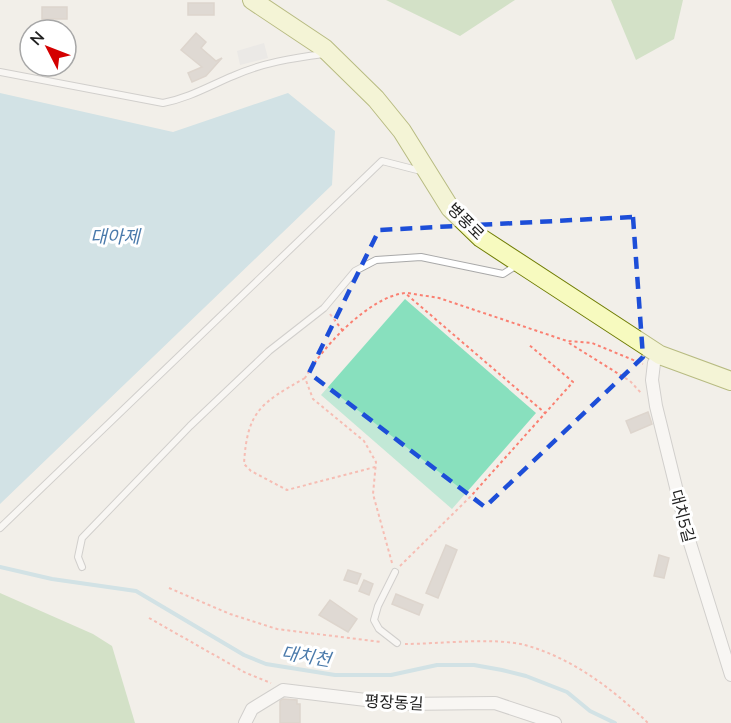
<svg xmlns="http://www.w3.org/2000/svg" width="731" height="723" font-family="Mulish,'Noto Sans KR',sans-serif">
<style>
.forest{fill:#add19e}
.pitch{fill:#88e0be}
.parking{fill:#e2e2e2}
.water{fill:#aad3df}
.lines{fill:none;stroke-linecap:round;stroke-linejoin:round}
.stream{stroke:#aad3df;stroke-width:4}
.building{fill:#c7bfb8;stroke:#c4b6ab;stroke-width:1.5}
.lane-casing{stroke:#a9a9a9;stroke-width:8}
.street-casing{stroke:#a9a9a9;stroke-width:14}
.secondary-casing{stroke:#707d05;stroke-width:20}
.path{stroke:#fa8072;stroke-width:2;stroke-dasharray:3 3;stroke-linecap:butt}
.lane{stroke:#fff;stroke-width:6}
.street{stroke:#fff;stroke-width:12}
.secondary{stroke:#f7fabf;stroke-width:18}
.marked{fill:none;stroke:#1d4ed8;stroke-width:4.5;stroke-dasharray:12 8;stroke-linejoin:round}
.labels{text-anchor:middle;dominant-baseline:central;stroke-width:6;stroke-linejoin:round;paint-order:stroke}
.street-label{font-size:16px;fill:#222;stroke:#fff}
.water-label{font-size:18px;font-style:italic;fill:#4a7aab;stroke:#fff}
</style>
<rect width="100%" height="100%" fill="#f2efe9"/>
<g class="forest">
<path d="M386 0H515L460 36Z"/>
<path d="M611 0H683L674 39 636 60Z"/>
<path d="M0 593 93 634 112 646 135 723H0Z"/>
</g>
<path class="pitch" d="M405 299 536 413 452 509 321 395Z"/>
<path class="parking" d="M264 43 268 58 240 65 237 51Z"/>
<path class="water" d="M0 93 173 132 288 93 335 131 332 185 0 504Z"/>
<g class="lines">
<path class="stream" d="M0 567 52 579 136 591 244 655 266 664 335 675H391L437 665H474L502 670 526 676 567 692 590 711 615 723"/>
</g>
<g class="building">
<rect x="188" y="3" width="26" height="12"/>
<rect x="42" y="7" width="25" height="12"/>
<path d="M196 33 206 42 201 48 216 61 222 58 206 76 192 82 188 73 202 67 181 50Z"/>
<path d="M648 412 652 424 631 433 626 421Z"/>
<path d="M446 545 457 550 438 598 426 593Z"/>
<path d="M659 555 669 558 664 578 654 576Z"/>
<path d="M348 570 361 574 357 584 344 580Z"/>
<path d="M364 580 373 584 369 595 359 591Z"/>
<path d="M396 594 423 605 419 615 392 604Z"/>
<path d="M330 600 357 619 348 632 319 615Z"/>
<path d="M283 699 297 700V704H300V723H280V701Z"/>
</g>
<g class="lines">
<g class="lane-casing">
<g id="lane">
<path d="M0 72 163 103C189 98 209 86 233 76 262 63 292 58 324 54"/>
<path d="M0 528 382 161 421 171"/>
<path d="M82 567 78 557 82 538 190 426 269 351 324 308 355 271 376 260 421 257 503 274 517 265"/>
<path d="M395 572 378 606 374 620 379 629 397 643"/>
</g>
</g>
<g class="street-casing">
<g id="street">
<path d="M660 355 654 363 652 380 656 406 689 540 731 675"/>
<path d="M245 723 252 709 283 690 399 704 495 703 555 723"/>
</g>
</g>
<g class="secondary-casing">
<path id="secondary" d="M252 0 324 48 376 99 402 131 450 208 481 238 660 355 731 381"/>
</g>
<g class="path">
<path d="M408 293 439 298 567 341 592 343 643 364"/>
<path d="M330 314 343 331"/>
<path d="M569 343 630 381 642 394"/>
<path d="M305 378C261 403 247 411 244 464L251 471 287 490 375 467"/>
<path d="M392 563 373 494 376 462 364 441 313 399 305 378C322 347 369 297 405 293L545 413"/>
<path d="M400 566 471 496 573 382 528 344"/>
<path d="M169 588 230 614 277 629 381 642"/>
<path d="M149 618 246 673 271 683"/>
<path d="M405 644C438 644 493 637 525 645 572 658 613 689 648 723"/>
</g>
<use href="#lane" class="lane"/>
<use href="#street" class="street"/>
<use href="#secondary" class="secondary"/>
</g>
<path d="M0 0H731V723H0ZM633 217 643 357 485 507 309 373 379 230Z" fill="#f2efe9" fill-opacity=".55" fill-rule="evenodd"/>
<path class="marked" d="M633 217 643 357 485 507 309 373 379 230Z"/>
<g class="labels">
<g class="street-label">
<text transform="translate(466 221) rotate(45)">병풍로</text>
<text transform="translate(683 516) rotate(75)">대치5길</text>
<text transform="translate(394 702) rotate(3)">평장동길</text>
</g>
<g class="water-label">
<text x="115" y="236">대아제</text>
<text transform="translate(306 656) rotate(9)">대치천</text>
</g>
</g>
<g transform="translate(48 48) rotate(312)"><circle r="28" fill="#ffffff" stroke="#a7a7a7" stroke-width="1.5"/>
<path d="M0-4.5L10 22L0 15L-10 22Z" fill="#d40000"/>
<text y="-9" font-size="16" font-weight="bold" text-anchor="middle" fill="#222222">N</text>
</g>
</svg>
